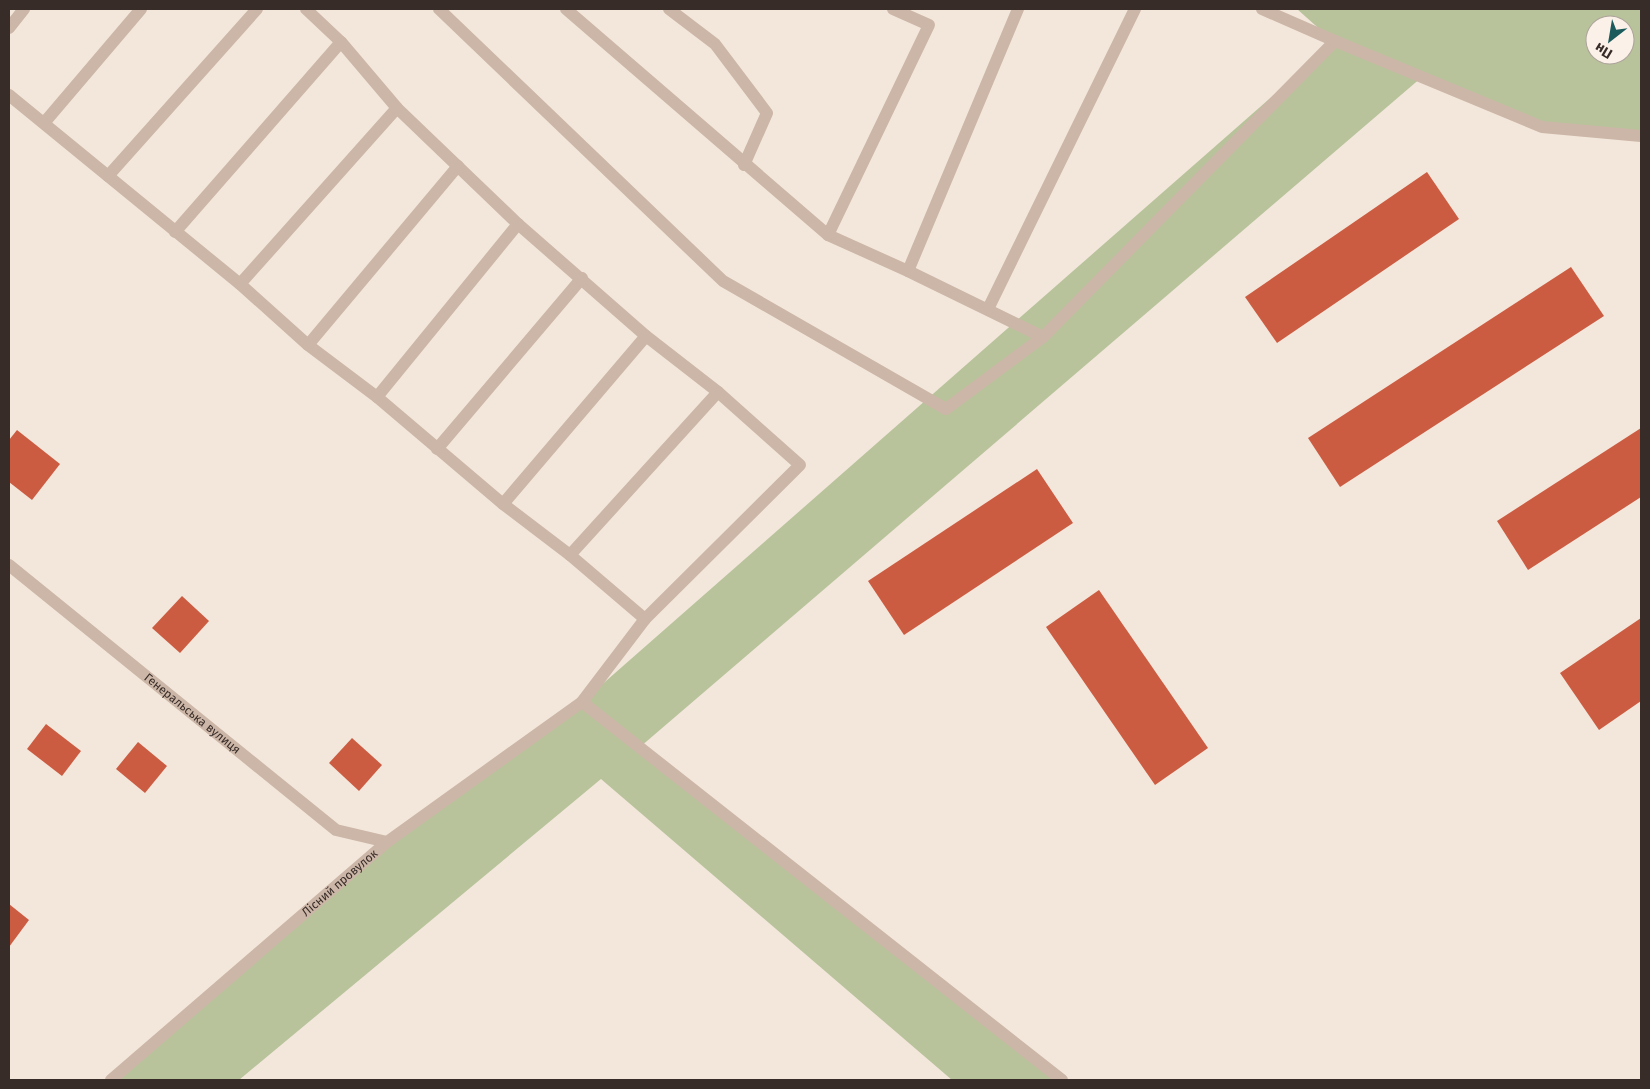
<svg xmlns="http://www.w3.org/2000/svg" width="1650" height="1089" font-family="'Fira Sans',sans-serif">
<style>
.green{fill:#b8c39b;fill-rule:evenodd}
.building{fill:#cc5c41}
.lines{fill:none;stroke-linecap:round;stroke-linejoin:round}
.minor{stroke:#ccb6a7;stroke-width:12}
.labels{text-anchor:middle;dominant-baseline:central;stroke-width:4;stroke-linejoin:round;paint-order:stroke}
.street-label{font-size:12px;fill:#382c28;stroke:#fbf1e8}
</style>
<rect width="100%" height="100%" fill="#f3e7dc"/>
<path class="green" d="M1297 9H1641V136L1542 127 1422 77 640 747 1062 1080H952L601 779 239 1080H111L387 842 582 702 1334 42ZM1595 25H1625V55H1595Z"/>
<g class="building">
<path d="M1427 172 1459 219 1277 343 1245 297Z"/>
<path d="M1571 267 1604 316 1340 487 1308 438Z"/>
<path d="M1641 428V497L1528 570 1497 521Z"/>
<path d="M17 430 60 464 32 500 9 482V440Z"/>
<path d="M1037 469 1073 523 904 635 868 581Z"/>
<path d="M1099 590 1208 748 1155 785 1046 627Z"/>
<path d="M182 596 209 621 180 653 152 628Z"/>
<path d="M1641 618V701L1599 730 1560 673Z"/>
<path d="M46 724 81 751 62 776 27 749Z"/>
<path d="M352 738 382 765 359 791 329 763Z"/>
<path d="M138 742 167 766 145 793 116 769Z"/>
<path d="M9 904 29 920 9 947Z"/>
</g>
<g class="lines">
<g class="minor">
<path d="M439 9 723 281 946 409 1043 337 1335 41 1262 9"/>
<path d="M566 9 828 235 908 271 1043 337"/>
<path d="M669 9 715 44 767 113 744 165"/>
<path d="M9 28 24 9"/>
<path d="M1335 41 1542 127 1641 136"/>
<path d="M9 95 240 284 308 345 377 397 503 504 570 555 645 619"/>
<path d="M44 123 141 9"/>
<path d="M108 176 257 9"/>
<path d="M175 232 341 42"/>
<path d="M828 235 929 25 893 9"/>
<path d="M908 271 1018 9"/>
<path d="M240 284 397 108"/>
<path d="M988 309 1135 9"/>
<path d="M308 345 458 166"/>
<path d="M377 397 518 224"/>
<path d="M437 449 582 278"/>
<path d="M503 504 646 336"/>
<path d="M570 555 718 392"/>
<path id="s1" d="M9 565 336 830 387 842"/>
<path d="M582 702 1062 1080"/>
<path id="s2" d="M111 1080 387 842 582 702 645 619 800 465 718 392 646 336 518 224 397 108 341 42 306 9"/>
</g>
</g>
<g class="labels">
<g class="street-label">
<text stroke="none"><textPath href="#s1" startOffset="236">Генеральська вулиця</textPath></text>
<text stroke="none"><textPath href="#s2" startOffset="302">Лісний провулок</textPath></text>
</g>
</g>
<rect width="1650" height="1089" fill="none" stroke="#382c28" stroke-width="20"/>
<g transform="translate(1610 40) rotate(211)"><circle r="24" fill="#fbf1e8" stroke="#ada29b"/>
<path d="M0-4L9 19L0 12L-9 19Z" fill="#1b5b5c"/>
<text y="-8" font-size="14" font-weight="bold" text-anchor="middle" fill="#382c28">Пн</text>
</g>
</svg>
